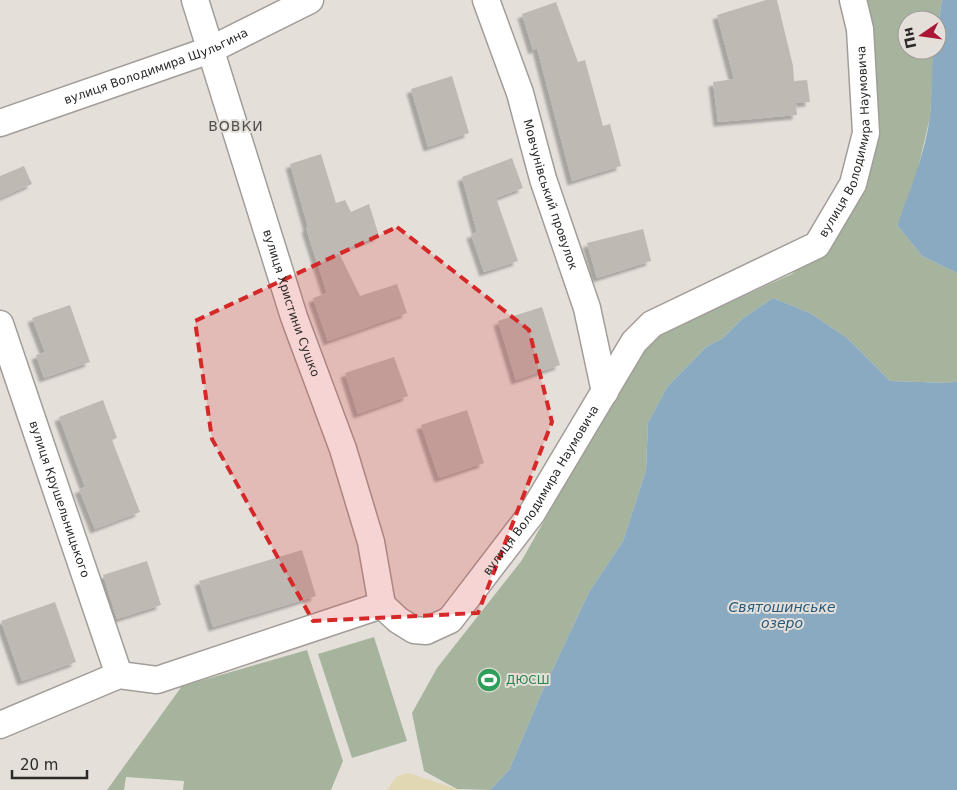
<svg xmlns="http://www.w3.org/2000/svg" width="957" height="790" font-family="'DejaVu Sans',sans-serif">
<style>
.green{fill:#a6b49e}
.sand{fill:#e1d7b2}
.water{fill:#8aaac1}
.building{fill:#beb9b3;filter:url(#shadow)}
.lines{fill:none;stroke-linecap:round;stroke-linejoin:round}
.minor-casing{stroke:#a29d98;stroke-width:29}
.minor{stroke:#fff;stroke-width:26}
.marked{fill:#d62828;fill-opacity:0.2;stroke:#d62828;stroke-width:4;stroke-dasharray:10 6;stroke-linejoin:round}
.labels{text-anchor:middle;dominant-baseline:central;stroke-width:4;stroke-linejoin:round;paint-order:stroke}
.street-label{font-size:12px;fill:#2c2a28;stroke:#e5dfda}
.leisure-label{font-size:12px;fill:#27864d;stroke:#e5dfda;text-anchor:start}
.neighbourhood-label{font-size:14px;letter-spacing:1px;fill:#524e49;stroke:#e5dfda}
.water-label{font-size:14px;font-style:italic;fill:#24597b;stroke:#e5dfda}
</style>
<defs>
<filter id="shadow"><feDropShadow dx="-4.5" dy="4.5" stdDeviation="1" flood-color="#0004"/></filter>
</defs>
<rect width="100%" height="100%" fill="#e5dfda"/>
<g class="green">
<path d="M859 0H942L937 31V20H907V50H934L930 117 917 173 897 225 922 256 957 273V381L949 383 890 381 847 338 810 313 773 298 742 319 723 338 706 347 667 387 648 423 646 470 623 541 589 592 542 692 509 770 490 790 457 789 424 771 412 713 437 668 522 560 632 365 657 335 792 274 813 256 853 210 871 150Z"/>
<path d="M374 637 407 741 352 758 318 654Z"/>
<path d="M307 650 343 761 331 790H183L184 781 126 777 124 790H107L182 686Z"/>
</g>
<path class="sand" d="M408 773 457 789 462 790H387L396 777Z"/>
<g class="water">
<path d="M942 0H957V273L922 256 897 225C910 190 925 154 930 116 932 94 931 72 934 50H937V31Z"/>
<path d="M773 298 810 313 847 338 890 381 949 383 957 381V790H490L509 770 542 692 589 592 623 541 646 470 648 423 667 387 706 347 723 338 742 319Z"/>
</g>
<g class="building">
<path d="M766 0H777L793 66 794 81 807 80 810 102 796 103 797 115 718 122 713 82 734 79 717 15Z"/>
<path d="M556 2 578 62 585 60 603 126 610 124 621 166 572 181 537 48 533 50 522 14Z"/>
<path d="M452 76 469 133 428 147 411 89Z"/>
<path d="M321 154 336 203 345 200 351 212 369 204 379 236 338 251 360 296 397 284 407 313 328 341 313 298 327 293 306 228 308 227 290 164Z"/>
<path d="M512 158 523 188 496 198 518 261 484 272 471 234 477 232 462 177Z"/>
<path d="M24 166 32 184 0 198V176Z"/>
<path d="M643 229 651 261 597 278 587 243Z"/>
<path d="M70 305 90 362 44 378 36 355 45 352 32 318Z"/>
<path d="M542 307 560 365 516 380 498 321Z"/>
<path d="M394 357 408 396 358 414 345 373Z"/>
<path d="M103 400 117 438 112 440 140 512 95 529 79 489 85 487 59 417Z"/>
<path d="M467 410 484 463 439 478 421 425Z"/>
<path d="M302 550 316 596 213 627 199 581Z"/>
<path d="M147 561 161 605 117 619 103 575Z"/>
<path d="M55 602 76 662 22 681 1 621Z"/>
</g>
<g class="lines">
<g class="minor-casing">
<g id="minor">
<path id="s1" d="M195 0 294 317 343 449 371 542 382 605"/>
<path id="s2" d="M486 0 520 93 543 179 587 308 605 392"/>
<path id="s3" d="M0 123 210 50 310 0"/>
<path id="s4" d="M0 324 119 675"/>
<path id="s5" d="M382 605 398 620 414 630 426 631 450 620 532 513 634 342 652 324 817 245 853 184 866 133 860 29 853 0"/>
<path d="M0 725 119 675 157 680 382 605"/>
</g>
</g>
<use href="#minor" class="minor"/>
</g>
<path class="marked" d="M397 227 529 330 552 422 478 613 313 621 212 439 195 321Z"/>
<defs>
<g id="stadium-disc" transform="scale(1.25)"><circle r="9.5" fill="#2e9e5b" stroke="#e5dfda"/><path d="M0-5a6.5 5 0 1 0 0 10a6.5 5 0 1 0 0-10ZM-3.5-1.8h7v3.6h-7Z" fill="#fff"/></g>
</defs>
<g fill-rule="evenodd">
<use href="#stadium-disc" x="489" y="680"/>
</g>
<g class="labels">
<g class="street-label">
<text stroke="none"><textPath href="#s3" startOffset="166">вулиця Володимира Шульгина</textPath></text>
<text stroke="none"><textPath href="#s5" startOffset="732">вулиця Володимира Наумовича</textPath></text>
<text stroke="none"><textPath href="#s2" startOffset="205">Мовчунівський провулок</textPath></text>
<text stroke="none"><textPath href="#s1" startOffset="318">вулиця Христини Сушко</textPath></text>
<text stroke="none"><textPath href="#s5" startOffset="238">вулиця Володимира Наумовича</textPath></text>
<text stroke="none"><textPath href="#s4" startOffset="185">вулиця Крушельницького</textPath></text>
</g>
<g class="leisure-label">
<text x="506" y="680">ДЮСШ</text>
</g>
<g class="neighbourhood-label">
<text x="236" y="126">ВОВКИ</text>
</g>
<g class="water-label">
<text x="782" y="607">Святошинське<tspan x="782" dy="16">озеро</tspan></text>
</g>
</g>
<g transform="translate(922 35) rotate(257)"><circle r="24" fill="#e5dfda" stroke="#9b9793"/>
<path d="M0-4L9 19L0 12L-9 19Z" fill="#ab1536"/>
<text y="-8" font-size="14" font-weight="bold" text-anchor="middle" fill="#2c2a28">Пн</text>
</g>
<path d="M12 770v8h75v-8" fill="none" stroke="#2c2a28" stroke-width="2.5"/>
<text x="20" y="770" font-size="15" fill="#2c2a28" stroke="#e5dfda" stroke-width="4" paint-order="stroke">20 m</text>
</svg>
